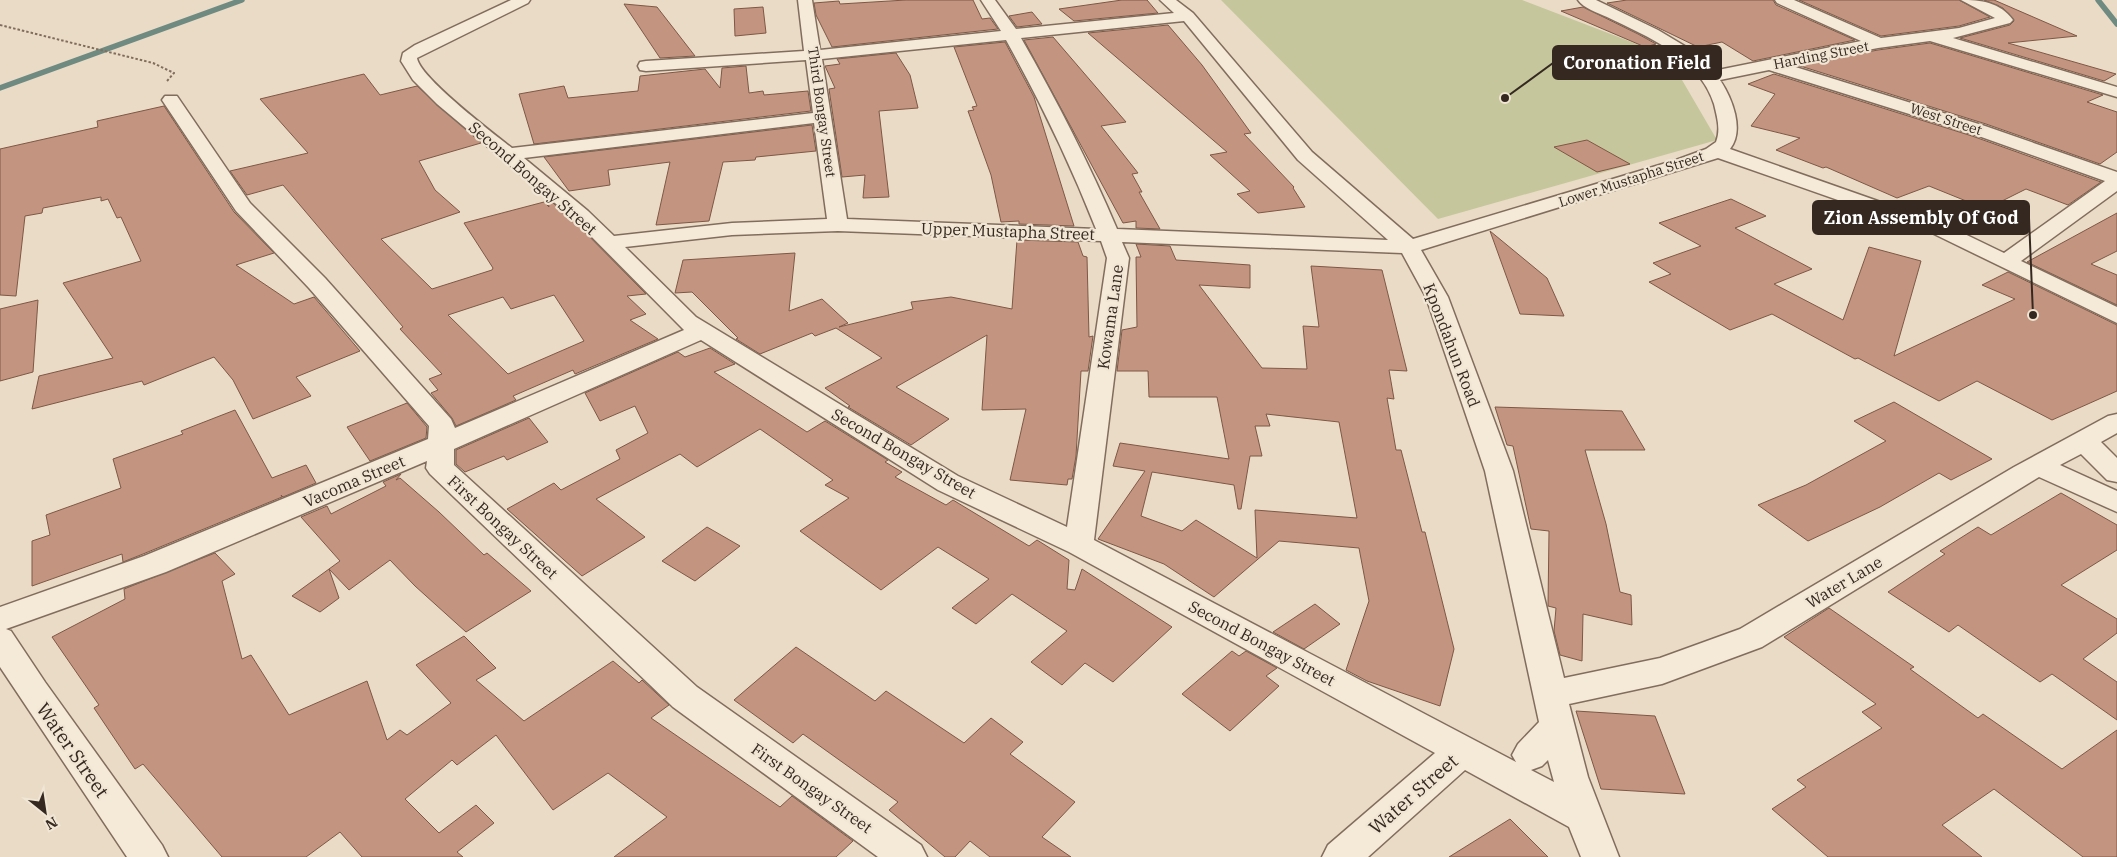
<svg xmlns="http://www.w3.org/2000/svg" width="2117" height="857" font-family="'IBM Plex Serif',serif">
<style>
.green{fill:#c5c69b}
.lines{fill:none;stroke-linecap:round;stroke-linejoin:round}
.stream{stroke:#6e8a81;stroke-width:5.5}
.building{fill:#c39580;stroke:#7f5746;fill-rule:evenodd}
.street-casing{stroke:#826d5d;stroke-width:3}
.path{stroke:#826d5d;stroke-width:2;stroke-dasharray:2.5 2;stroke-linecap:butt}
.street{fill:#f5e9d8;fill-rule:evenodd}
.labels{text-anchor:middle;dominant-baseline:central;stroke-width:4.5;stroke-linejoin:round;paint-order:stroke}
.far-street-label{font-size:14px;fill:#342820;stroke:#f1e6d4}
.street-label{font-size:16px;fill:#342820;stroke:#f1e6d4}
.near-street-label{font-size:19px;fill:#342820;stroke:#f1e6d4}
.leader{fill:none;stroke:#342820;stroke-width:2}
.callout-dot{fill:#342820;stroke:#f1e6d4;stroke-width:2}
.callout{fill:#342820;stroke:#342820;stroke-width:2}
.callout-label{font-size:18px;text-anchor:middle;font-weight:bold;fill:#fff}
</style>
<rect width="100%" height="100%" fill="#e9dbc6"/>
<path class="green" d="M1221 0H1522L1668 56 1717 140 1438 219Z"/>
<g class="lines">
<g class="stream">
<path d="M2098 0 2117 24"/>
<path d="M0 88 242 0"/>
</g>
</g>
<g class="building">
<path d="M906 0H973L982 19 990 18 998 29 832 47 816 15 814 3 839 1 840 4Z"/>
<path d="M1122 0H1147L1158 13 1074 21 1059 9Z"/>
<path d="M1627 0H1773L1776 5 1855 40 1753 61 1722 42 1698 47 1607 3Z"/>
<path d="M1799 0H1959L1990 17 1959 26 1881 36Z"/>
<path d="M1984 0H1994L2077 36 2008 43 2116 74 2104 81 1960 38 2010 25 2014 21 2003 8Z"/>
<path d="M624 4 657 7 695 56 660 58Z"/>
<path d="M763 7 766 33 735 36 734 9Z"/>
<path d="M1583 7 1638 34 1656 44 1645 47 1561 11Z"/>
<path d="M1032 12 1042 24 1017 27 1009 16Z"/>
<path d="M1168 25 1202 65 1251 133 1244 134 1294 187 1293 188 1305 207 1258 213 1237 194 1250 191 1210 155 1227 152 1088 33Z"/>
<path d="M1053 37 1126 122 1101 126 1138 173 1132 174 1142 192H1139L1160 229 1136 228V221L1123 223 1024 40Z"/>
<path d="M1005 42 1034 97 1074 226 1019 224V221L1001 222 991 175 968 111 974 110 972 107 977 106 954 47Z"/>
<path d="M1930 43 2103 95 2087 102 2117 112V152L2100 164 1986 124 1797 65 1878 50Z"/>
<path d="M896 53 910 75 918 108 879 111 889 197 863 198 865 175 842 177 829 89 835 88 825 66 840 64 837 59Z"/>
<path d="M746 66 749 93 763 91 764 95 808 91 811 111 534 144 519 94 564 86 568 98 638 91 640 76 705 69 720 88 722 68Z"/>
<path d="M364 74 380 95 417 86 481 143 419 161 435 190 460 212 381 239 432 289 492 270 493 268 464 223 544 202 549 207 547 198 573 220 646 294 627 296 646 314 630 320 658 339 575 374 573 370 513 396 516 400 456 426 452 418 431 393 438 390 429 379 442 374 400 329 403 327 283 185 247 195 230 171 308 153 260 99ZM554 295 584 341 508 374 448 315 503 297 511 309Z"/>
<path d="M1774 74 1972 136 2101 182 2068 205 2026 189 1986 209 1929 186 1897 198 1826 167 1823 168 1776 150 1800 138 1751 126 1775 94 1748 84Z"/>
<path d="M164 106 234 212 274 253 236 265 294 304 314 297 360 351 296 377 311 396 253 419 233 380 214 357 144 385 142 381 32 409 39 376 113 358 63 283 141 261 121 217 117 218 108 199 101 201V197L43 208 42 213 25 216 16 296 0 295V149L98 127 97 121Z"/>
<path d="M812 125 816 151 756 157 755 160 723 162 709 221 656 225 670 162 608 170 610 185 569 191 544 157Z"/>
<path d="M1587 140 1630 164 1597 172 1554 147Z"/>
<path d="M1731 199 1766 216 1735 228 1812 269 1774 284 1843 320 1869 247 1921 261 1894 356 2015 299 1982 285 2008 272 2117 325V391L2052 420 1977 381 1939 401 1858 358 1855 359 1772 314 1730 330 1649 282 1671 274 1653 263 1701 246 1659 223Z"/>
<path d="M2117 213V251L2091 264 2117 275V305L2027 262Z"/>
<path d="M1490 231 1547 278 1564 316 1520 314Z"/>
<path d="M1017 240 1078 242 1083 256 1087 257 1089 337 1093 336 1088 371H1081L1076 456 1072 479H1068L1067 485 1010 480 1026 409 982 410 987 335 896 387 949 419 911 445 848 407 850 406 825 388 882 358 836 328 815 336 812 333 760 354 736 339 738 338 692 292 675 293 683 260 795 253 789 311 822 299 848 323 839 327 913 309 911 302 951 297 1012 309Z"/>
<path d="M1136 244 1170 246 1176 260 1250 265V288L1199 285 1262 368 1307 369 1303 326 1319 327 1311 266 1382 270 1407 371 1389 370 1394 399 1387 398 1396 450H1401L1422 532H1425L1454 649 1440 706 1367 681 1346 670 1369 601 1359 548 1279 541 1214 597 1164 564 1098 539 1145 471 1113 466 1120 443 1229 459 1217 397H1149L1148 371H1117L1122 330 1137 327 1136 257H1141ZM1266 414 1339 422 1357 518 1255 510 1257 558 1196 520 1182 531 1141 516 1152 472 1234 485 1238 509H1241L1250 456H1262L1255 426H1270Z"/>
<path d="M38 300 33 372 0 381V309Z"/>
<path d="M710 348 735 364 714 372 807 432 825 421 888 460 885 462 902 472 895 477 946 505 953 500 1029 546 1037 540 1069 560 1067 589 1075 590 1082 569 1172 627 1113 682 1085 663 1062 685 1031 662 1067 631 1012 594 976 624 952 608 989 579 938 547 881 590 800 531 849 498 825 485 833 480 760 429 697 467 680 454 596 499 645 537 582 576 507 509 554 483 561 490 620 459 616 450 648 433 635 406 600 421 585 393 678 352 685 357Z"/>
<path d="M1894 402 1992 459 1951 480 1939 473 1880 507 1808 541 1758 505 1806 485 1886 441 1854 421Z"/>
<path d="M407 403 427 427 426 438 370 461 347 427Z"/>
<path d="M1495 407 1622 411 1645 450H1585L1606 524 1620 592 1631 595 1632 625 1583 614 1582 661 1560 655 1554 631 1556 608 1548 606 1549 531 1531 529 1513 446 1507 445Z"/>
<path d="M235 410 272 478 306 465 316 483 283 497 281 495 282 497 143 554 123 562 122 554 32 586V541L50 535 46 515 121 488 113 459 183 434 181 431Z"/>
<path d="M529 418 548 442 507 460 504 456 465 472 456 464V450Z"/>
<path d="M401 474 396 480 400 478 439 512 484 555 487 553 531 591 466 632 415 586 390 560 349 590 329 569 340 561 301 517 327 506 331 514 386 486 383 482Z"/>
<path d="M2061 493 2117 525V550L2061 585 2117 619V633L2083 659 2117 682V720L2052 674 2040 682 1958 625 1949 632 1888 592 1945 554 1940 551 1978 527 1991 535Z"/>
<path d="M707 527 740 546 695 581 662 561Z"/>
<path d="M215 553 235 574 222 581 242 659 251 655 289 715 367 681 387 740 400 730 407 735 451 703 416 665 464 636 496 668 476 680 524 721 613 661 639 683 642 680 669 705 651 718 780 807 792 796 853 841 836 857H614L667 817 608 773 553 810 496 735 457 765 452 760 405 799 439 833 476 805 494 823 457 852 463 857H362L340 832 306 857H222L143 764 135 769 94 708 99 705 52 637 125 599 124 589Z"/>
<path d="M329 569 339 598 320 612 292 596Z"/>
<path d="M1315 604 1340 624 1304 649 1273 632Z"/>
<path d="M1829 608 1914 667 1910 669 1978 718 1983 714 2062 769 2117 730V857H2083L1994 789 1942 825 1982 857H1828L1772 809 1806 787 1797 780 1882 728 1862 712 1876 704 1784 637Z"/>
<path d="M796 647 875 701 886 691 964 743 991 718 1023 742 1010 754 1075 802 1042 837 1071 857H990L970 841 955 857H945L889 810 898 802 803 734 793 743 734 700Z"/>
<path d="M1232 651 1239 656 1246 651 1277 668 1266 676 1279 686 1230 731 1182 694Z"/>
<path d="M1576 711 1655 716 1685 794 1601 789Z"/>
<path d="M1510 819 1548 857H1449Z"/>
</g>
<g class="lines">
<g class="street-casing">
<path id="street" d="M511 0H530L528 3 417 58C420 78 493 133 512 148L813 113 806 60 646 71 640 70 638 66 640 62 646 61 804 51 798 0H812L820 50 1001 31 981 0H995L1016 29 1174 13 1160 0H1176L1193 13 1312 152 1413 239 1676 160 1706 149 1716 142C1721 129 1717 117 1714 104 1699 57 1648 37 1607 17 1598 13 1583 8 1578 0H1596L1658 30 1693 51 1713 71 1861 41 1777 3 1775 0H1794L1881 38 1959 28 1995 18 1961 0C1981 0 2000 2 2013 20L2010 23 1953 38 2117 87V97L1930 41 1878 48 1789 65 1985 126 2117 172V191L2021 261 2117 307V323L1932 233 1718 158 1421 250 1448 297 1513 471 1564 678 1660 658 1740 629 2014 467 2108 416 2117 414V433L2101 442 2117 458V482L2107 480 2081 454 2060 465 2117 491V512L2039 477 1762 647 1662 684 1569 704 1588 777 1619 857H1581L1569 827 1465 770 1368 857H1322L1328 845 1435 753 1069 552 938 490 701 340 454 449V465L697 687 921 845 927 857H878L673 707 430 474 426 468 427 461 166 572 6 629 11 631 45 682 162 845 168 857H127L0 667V607L144 556 428 439 429 426 309 288 236 211 162 100 165 96H177L250 203 325 278 451 419 455 428 684 330 574 219 437 104 413 80 401 61 403 53 415 45ZM1184 21 1298 160 1388 240 1117 229C1089 163 1057 101 1021 38ZM1006 40C1040 101 1070 163 1096 229L847 219 822 59ZM1769 70 1973 134 2105 181 2004 253 1946 225 1730 149C1745 130 1732 98 1720 80ZM814 123 827 219 732 223 614 236 588 211 524 158ZM838 231 1101 241 1107 258 1067 527 958 476 696 317 625 247 732 235ZM1122 242 1402 253 1426 297 1485 471 1539 722 1518 744 1512 755 1516 762 1094 540 1129 258ZM1548 760 1554 782 1531 770 1542 766Z"/>
</g>
<path class="path" d="M0 25 153 63 174 73 167 81"/>
<use href="#street" class="street"/>
</g>
<g class="labels">
<g class="far-street-label">
<text transform="translate(1821 55) rotate(-11)">Harding Street</text>
<text transform="translate(822 112) rotate(82)">Third Bongay Street</text>
<text transform="translate(1946 119) rotate(18)">West Street</text>
<text transform="translate(1631 179) rotate(-18)">Lower Mustapha Street</text>
</g>
<g class="street-label">
<text transform="translate(533 178) rotate(41)">Second Bongay Street</text>
<text transform="translate(1008 231) rotate(2)">Upper Mustapha Street</text>
<text transform="translate(1110 317) rotate(-82)">Kowama Lane</text>
<text transform="translate(1452 345) rotate(69)">Kpondahun Road</text>
<text transform="translate(904 453) rotate(30)">Second Bongay Street</text>
<text transform="translate(354 481) rotate(-23)">Vacoma Street</text>
<text transform="translate(503 527) rotate(43)">First Bongay Street</text>
<text transform="translate(1844 582) rotate(-31)">Water Lane</text>
<text transform="translate(1262 643) rotate(28)">Second Bongay Street</text>
<text transform="translate(812 788) rotate(35)">First Bongay Street</text>
</g>
<g class="near-street-label">
<text transform="translate(73 750) rotate(55)">Water Street</text>
<text transform="translate(1413 794) rotate(-41)">Water Street</text>
</g>
</g>
<path class="leader" d="M1505 98L1553 63M2033 315L2029 218"/>
<g class="callout-dot">
<circle cx="1505" cy="98" r="5"/>
<circle cx="2033" cy="315" r="5"/>
</g>
<g class="callout">
<rect x="1553" y="46" width="168" height="33" rx="5"/>
<rect x="1813" y="201" width="216" height="33" rx="5"/>
</g>
<g class="callout-label">
<text x="1637" y="69">Coronation Field</text>
<text x="1921" y="224">Zion Assembly Of God</text>
</g>
<g transform="translate(45 812) rotate(150)" stroke="#f1e6d4" stroke-width="4" paint-order="stroke">
<path d="M0-4L9 19L0 12L-9 19Z" fill="#342820"/>
<text y="-8" font-size="14" font-weight="bold" text-anchor="middle" fill="#342820">N</text>
</g>
</svg>
